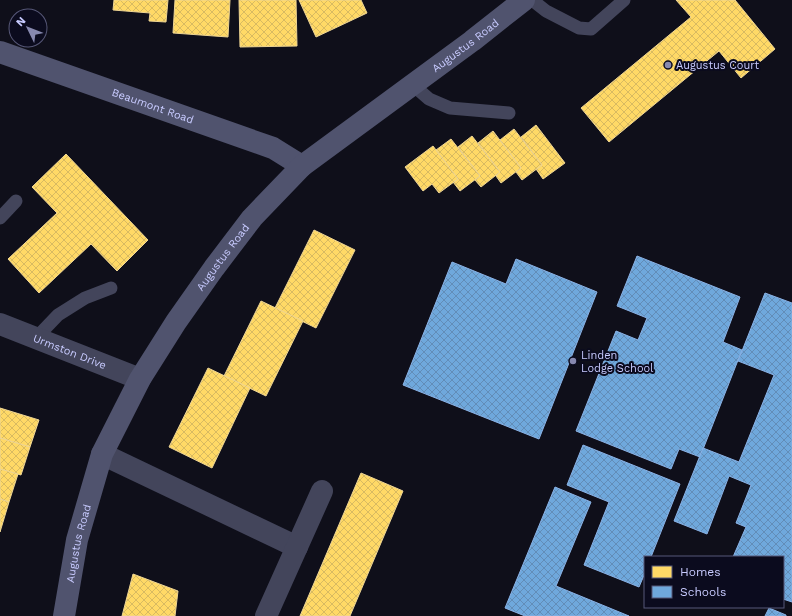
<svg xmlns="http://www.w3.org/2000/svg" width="792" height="616" font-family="'Work Sans',sans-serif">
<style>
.homes{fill:url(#homes-cross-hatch);stroke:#eed594}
.schools{fill:url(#schools-cross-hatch);stroke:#8ab2e6}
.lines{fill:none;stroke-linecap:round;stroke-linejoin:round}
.lane{stroke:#43455b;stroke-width:13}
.street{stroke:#43455b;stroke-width:22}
.secondary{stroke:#50536e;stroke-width:22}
.poi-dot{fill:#8789af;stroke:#0b0b1e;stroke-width:1.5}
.labels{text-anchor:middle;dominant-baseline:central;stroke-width:4;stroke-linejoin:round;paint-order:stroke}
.street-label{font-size:11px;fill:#c8cbff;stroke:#0b0b1e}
.poi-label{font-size:11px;fill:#c8cbff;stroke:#0b0b1e;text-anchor:start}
</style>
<defs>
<pattern id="homes-cross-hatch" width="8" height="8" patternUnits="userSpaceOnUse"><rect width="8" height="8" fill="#ffd966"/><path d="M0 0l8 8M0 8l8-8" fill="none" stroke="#d8ba61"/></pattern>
<pattern id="schools-cross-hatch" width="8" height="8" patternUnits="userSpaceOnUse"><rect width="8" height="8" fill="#6fa8dc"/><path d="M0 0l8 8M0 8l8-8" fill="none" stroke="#628db8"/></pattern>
</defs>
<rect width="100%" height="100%" fill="#0f0f1a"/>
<g class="homes">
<path d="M114 0H168L166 22 149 21 150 13 113 10Z"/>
<path d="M175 0H230L228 37 173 33Z"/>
<path d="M239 0H296L297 46 240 47Z"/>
<path d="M299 0H361L367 13 316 37Z"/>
<path d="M676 0H735L775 49 741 78 719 51 609 142 581 108 691 17Z"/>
<path d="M536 125 565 163 543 179 536 169 542 165 521 137Z"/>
<path d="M514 129 542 165 522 180 516 172 521 168 500 140Z"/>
<path d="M493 131 521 168 501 183 496 176 500 172 478 143Z"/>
<path d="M472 136 500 172 481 187 475 180 480 176 458 147Z"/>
<path d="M451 139 480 176 460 191 453 182 458 179 436 150Z"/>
<path d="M433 146 458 179 439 193 432 184 423 191 405 167Z"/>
<path d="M66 154 148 240 117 271 91 244 39 293 8 259 57 213 32 187Z"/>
<path d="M314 230 355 250 316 328 275 308Z"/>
<path d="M261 301 303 321 266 396 224 376Z"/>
<path d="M208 368 250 388 212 468 169 447Z"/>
<path d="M0 408 39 420 30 447 0 438Z"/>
<path d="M0 438 30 447 21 475 0 469Z"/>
<path d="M0 469 18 474 9 502 0 499Z"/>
<path d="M361 473 403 491 350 616H300Z"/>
<path d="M0 499 9 502 0 532Z"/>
<path d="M133 574 178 591 175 616H122Z"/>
</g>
<g class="schools">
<path d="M637 256 740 297 723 342 742 350 700 457 679 449 671 469 576 431 616 331 638 340 647 318 617 306Z"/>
<path d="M516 259 597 292 539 439 403 385 452 262 506 284Z"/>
<path d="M765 293 792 303V602L783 599V557H733L746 527 736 523 751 485 729 476 707 534 674 521 703 448 739 462 774 375 738 361Z"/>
<path d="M583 445 680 484 651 557H645V573L639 587 584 565 609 502 567 485Z"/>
<path d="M555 487 591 502 556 586 629 616H525L505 608Z"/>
<path d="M769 608 786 615V616H765Z"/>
</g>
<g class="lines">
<g class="lane">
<path d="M532 0 546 11 579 28 591 29 624 0"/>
<path d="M413 85 429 99 450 108 509 113"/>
<path d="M0 218 16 201"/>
<path d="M36 338 58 315 85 298 111 288"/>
</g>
<g class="street">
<path id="s1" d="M0 324 140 379"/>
<path d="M102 454 297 547"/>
<path d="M266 616 322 491"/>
</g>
<g class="secondary">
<path id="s2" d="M0 52 273 148 302 166"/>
<path id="s3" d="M64 616 77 540 102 454 140 379 176 322 214 268 252 218 302 166 472 41 524 0"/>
</g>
</g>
<g class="poi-dot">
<circle cx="668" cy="65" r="4"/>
<circle cx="573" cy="361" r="4"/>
</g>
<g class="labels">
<g class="street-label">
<text stroke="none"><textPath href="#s3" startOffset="722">Augustus Road</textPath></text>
<text stroke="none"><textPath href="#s2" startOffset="162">Beaumont Road</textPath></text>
<text stroke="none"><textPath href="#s3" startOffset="398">Augustus Road</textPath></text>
<text stroke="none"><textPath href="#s1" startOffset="75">Urmston Drive</textPath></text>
<text stroke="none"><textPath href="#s3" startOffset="74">Augustus Road</textPath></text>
</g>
<g class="poi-label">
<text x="676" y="65">Augustus Court</text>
<text x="581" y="355">Linden<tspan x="581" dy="13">Lodge School</tspan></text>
</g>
</g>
<rect x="644" y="556" width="140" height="52" fill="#0b0b1e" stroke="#575878"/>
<rect x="652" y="566" width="20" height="12" fill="#ffd966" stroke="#575878"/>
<text x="680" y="576" font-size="12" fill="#c8cbff">Homes</text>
<rect x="652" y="586" width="20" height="12" fill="#6fa8dc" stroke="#575878"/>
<text x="680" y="596" font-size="12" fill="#c8cbff">Schools</text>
<g transform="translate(28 28) rotate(313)"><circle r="19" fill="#0b0b1e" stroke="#575878"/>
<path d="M0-3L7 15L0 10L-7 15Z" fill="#8789af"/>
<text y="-6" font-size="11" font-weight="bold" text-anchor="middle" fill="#c8cbff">N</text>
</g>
</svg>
